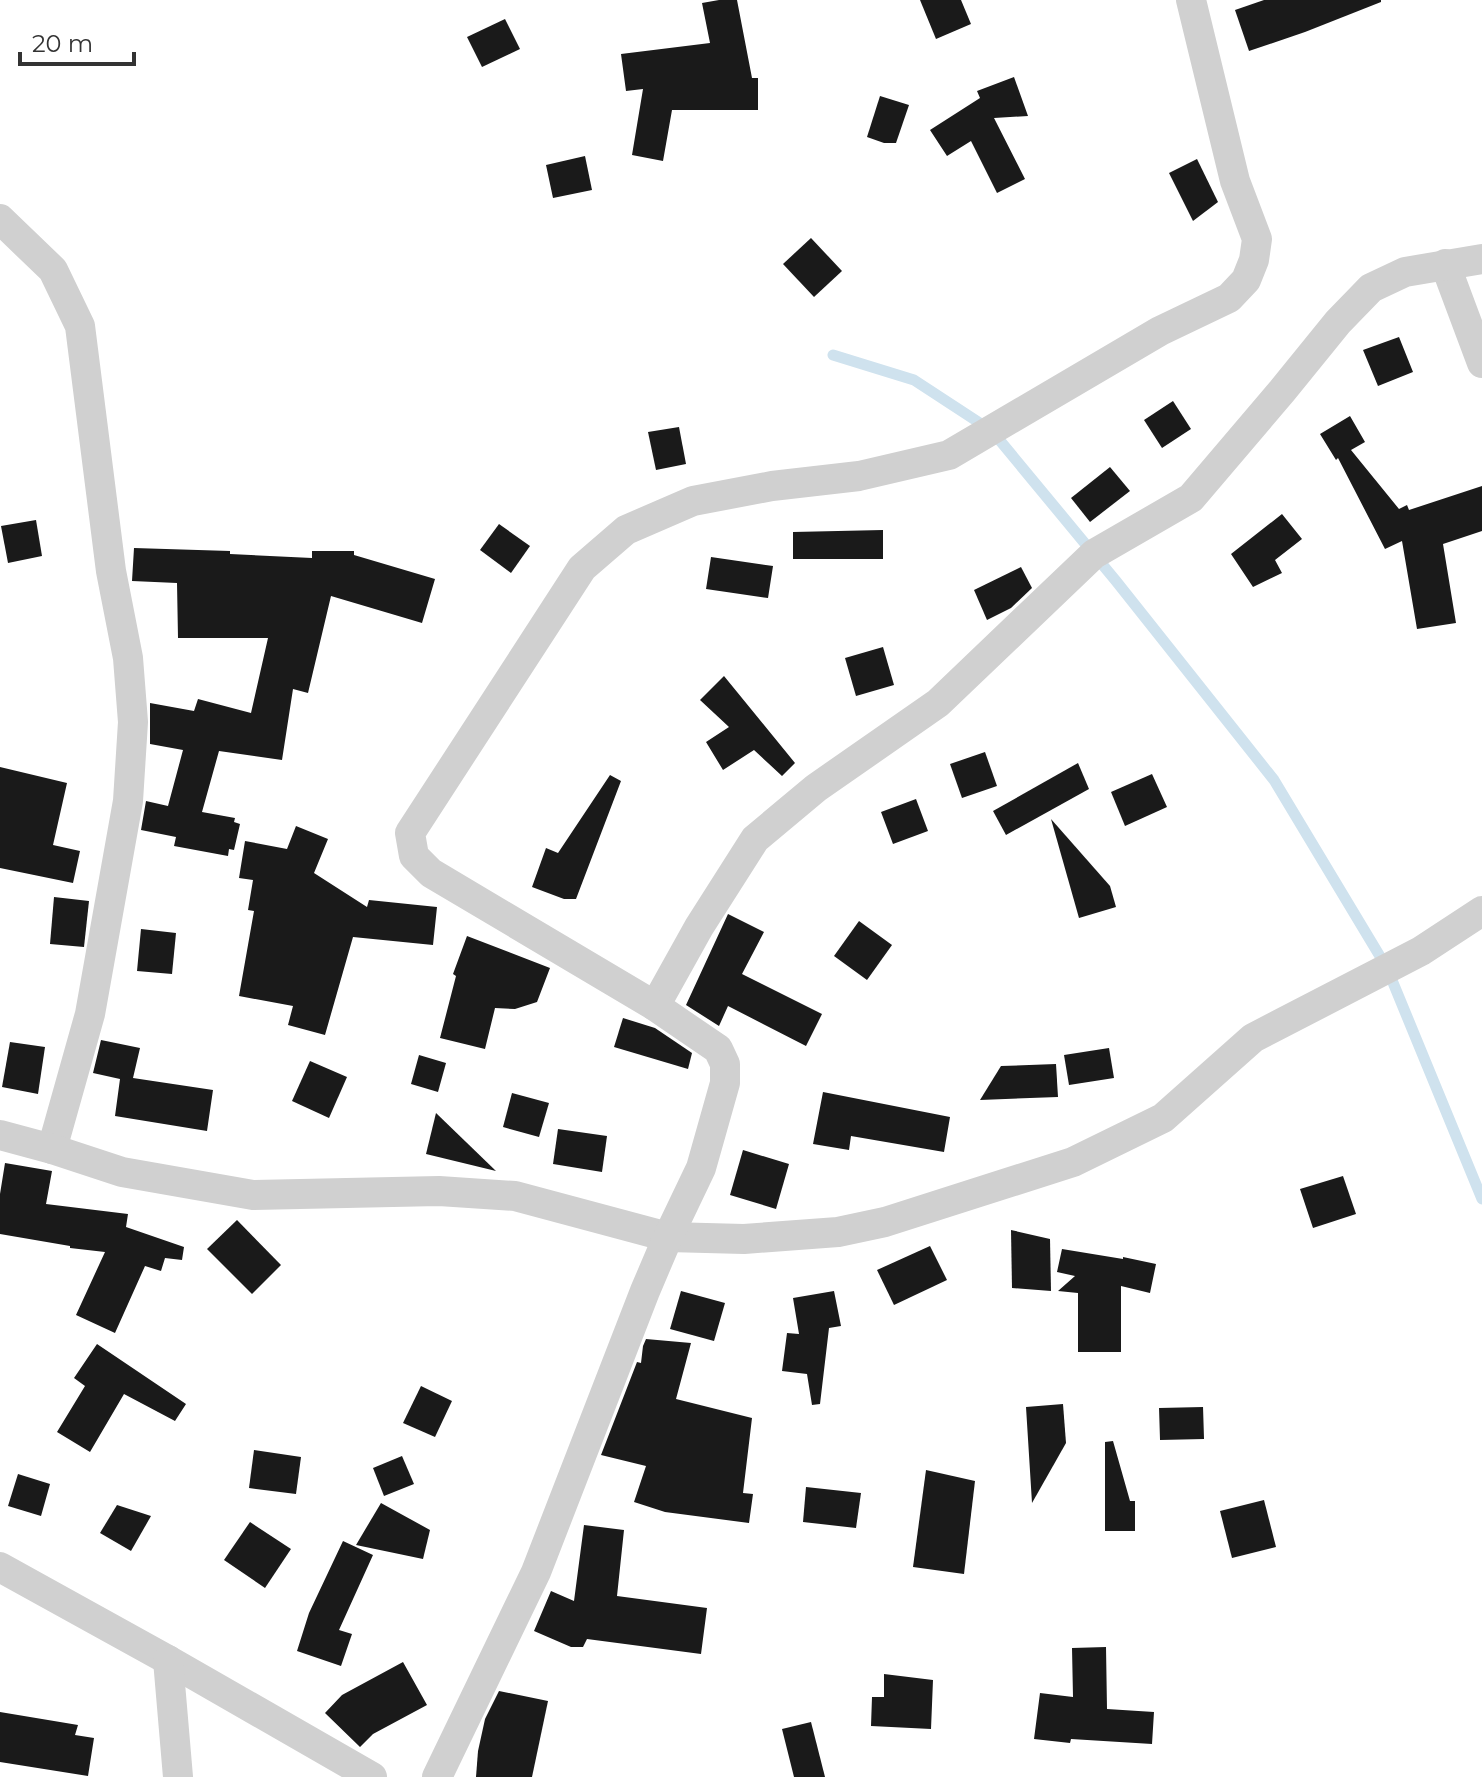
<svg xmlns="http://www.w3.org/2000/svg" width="1482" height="1777" font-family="Montserrat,sans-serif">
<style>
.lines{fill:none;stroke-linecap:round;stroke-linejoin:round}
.stream{stroke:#cfe2ee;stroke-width:11}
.building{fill:#1a1a1a}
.street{stroke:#d0d0d0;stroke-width:30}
</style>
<rect width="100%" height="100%" fill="#fff"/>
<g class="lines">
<path class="stream" d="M833 355 914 380 992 431 1116 581 1274 780 1387 968 1482 1199"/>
</g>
<g class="building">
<path d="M719 0H737L752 78H758V110H672L663 161 632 155 643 89 626 91 621 54 710 43 702 3Z"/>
<path d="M920 0H961L971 24 936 39Z"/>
<path d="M1264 0H1381V2L1305 32 1249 51 1235 10Z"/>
<path d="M505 19 520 49 482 67 467 37Z"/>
<path d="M1014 77 1028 116 994 118 1025 179 997 193 971 141 947 156 930 130 980 98 977 91Z"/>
<path d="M880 96 909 105 896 143H884L867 137Z"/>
<path d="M585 156 592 190 553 198 546 165Z"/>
<path d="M1197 159 1218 202 1193 221 1169 173Z"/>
<path d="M811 238 842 271 814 297 783 264Z"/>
<path d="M1399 337 1413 372 1378 386 1363 350Z"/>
<path d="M1173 401 1191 429 1162 448 1144 420Z"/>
<path d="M1350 416 1365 442 1351 450 1399 509 1407 505 1409 510 1482 486V531L1443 544 1456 623 1417 629 1402 541 1385 549 1338 458 1336 460 1320 434Z"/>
<path d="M679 427 686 464 656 470 648 432Z"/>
<path d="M1110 467 1130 491 1090 522 1071 498Z"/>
<path d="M1282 514 1302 539 1275 560 1282 573 1253 587 1231 554Z"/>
<path d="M36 520 42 556 8 563 1 526Z"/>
<path d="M499 524 530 546 511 573 480 550Z"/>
<path d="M883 530V559H793V532Z"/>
<path d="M134 548 230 551V554L312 558V551H354V555L435 579 422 623 331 596 308 693 293 689 282 760 219 751 202 812 235 818 234 822 240 824 234 850 229 849 228 856 174 846 176 837 141 830 146 801 168 806 183 750 150 744V703L194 711 198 699 251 713 268 638H178L177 583 132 581Z"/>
<path d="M711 557 773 566 768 598 706 589Z"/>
<path d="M1021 567 1032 588 1011 608 987 620 974 590Z"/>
<path d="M883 647 894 685 856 696 845 658Z"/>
<path d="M724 676 795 763 782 776 754 750 723 770 706 742 729 727 700 700Z"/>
<path d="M985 752 997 786 962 798 950 764Z"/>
<path d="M1078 763 1089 789 1006 835 993 811Z"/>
<path d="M0 767 67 783 53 845 80 851 73 883 0 868Z"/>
<path d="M1152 774 1167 807 1125 826 1111 792Z"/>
<path d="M610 775 621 781 576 899H564L532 887 546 848 558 853Z"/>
<path d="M916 799 928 831 893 844 881 812Z"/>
<path d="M1051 819 1110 886 1116 907 1079 918Z"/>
<path d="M296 826 328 839 314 873 367 907 369 900 437 907 433 945 353 937 325 1035 288 1025 293 1006 239 996 254 911 248 910 253 880 239 878 245 841 287 849Z"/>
<path d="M54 897 89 901 84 947 50 944Z"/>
<path d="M728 914 764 932 742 974 822 1014 806 1046 728 1006 719 1026 686 1005Z"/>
<path d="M859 921 892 945 867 980 834 956Z"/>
<path d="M141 929 176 933 172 974 137 971Z"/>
<path d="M467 936 550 968 537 1002 515 1009 495 1008 485 1049 440 1038 456 976 453 974Z"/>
<path d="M623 1018 655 1028 692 1053 688 1069 614 1047Z"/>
<path d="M101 1040 140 1048 133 1078 213 1090 207 1131 115 1116 120 1079 93 1073Z"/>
<path d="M10 1042 45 1047 38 1094 2 1087Z"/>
<path d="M1109 1048 1114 1078 1069 1085 1064 1055Z"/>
<path d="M419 1055 446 1063 438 1092 411 1084Z"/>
<path d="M310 1061 347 1077 329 1118 292 1101Z"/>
<path d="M1056 1064 1058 1097 980 1100 1001 1066Z"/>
<path d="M823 1092 950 1117 944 1152 851 1136 849 1150 813 1144Z"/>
<path d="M512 1093 549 1103 539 1137 503 1127Z"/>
<path d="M436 1113 496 1171 426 1154Z"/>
<path d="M558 1129 607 1136 602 1172 553 1164Z"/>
<path d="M743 1150 789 1164 776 1209 730 1195Z"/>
<path d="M5 1163 52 1171 46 1204 128 1214 126 1227 184 1247 182 1260 165 1258 161 1271 145 1266 115 1333 76 1315 105 1252 70 1248V1246L0 1234V1194Z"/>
<path d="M1343 1176 1356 1214 1313 1228 1300 1189Z"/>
<path d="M237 1220 281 1265 252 1294 207 1249Z"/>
<path d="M1011 1230 1050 1239 1051 1291 1012 1288Z"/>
<path d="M930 1246 947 1280 894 1305 877 1270Z"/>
<path d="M1062 1249 1123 1259V1257L1156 1264 1150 1293 1121 1286V1352H1078V1293L1058 1291 1075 1276 1057 1272Z"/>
<path d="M681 1291 725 1303 714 1341 670 1329Z"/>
<path d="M834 1291 841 1326 829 1328 820 1404 812 1405 807 1374 782 1371 787 1333 799 1334 793 1298Z"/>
<path d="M646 1339 691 1343 676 1399 752 1418 743 1493 753 1494 749 1523 665 1512 634 1502 646 1466 601 1455 637 1362 641 1363 643 1346Z"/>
<path d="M97 1344 186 1404 175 1421 124 1394 90 1452 57 1432 85 1386 74 1378Z"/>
<path d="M421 1386 452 1401 435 1437 403 1423Z"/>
<path d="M1063 1404 1066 1443 1032 1503 1026 1407Z"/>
<path d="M1203 1407 1204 1439 1160 1440 1159 1408Z"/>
<path d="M1113 1441 1130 1501H1135V1531H1105V1442Z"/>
<path d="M254 1450 301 1457 296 1494 249 1488Z"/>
<path d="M402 1456 414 1484 384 1496 373 1468Z"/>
<path d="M926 1470 975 1481 964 1574 913 1567Z"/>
<path d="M18 1474 50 1484 41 1516 8 1506Z"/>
<path d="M806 1487 861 1493 856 1528 803 1522Z"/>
<path d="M1264 1500 1276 1547 1232 1558 1220 1511Z"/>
<path d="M381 1503 430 1530 423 1559 356 1545Z"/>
<path d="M117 1505 151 1516 131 1551 100 1533Z"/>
<path d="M250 1522 291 1549 265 1588 224 1560Z"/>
<path d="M584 1525 624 1530 617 1596 707 1608 701 1654 587 1639 583 1647H571L534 1631 551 1591 574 1601Z"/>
<path d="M343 1541 373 1555 339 1630 352 1634 341 1666 297 1651 309 1613Z"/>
<path d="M1106 1647 1107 1709 1154 1712 1152 1744 1071 1739 1070 1743 1034 1739 1040 1693 1073 1697 1072 1648Z"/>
<path d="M403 1662 427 1705 373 1734 360 1747 325 1713 342 1695Z"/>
<path d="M884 1674 933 1680 931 1729 871 1726 872 1697H884Z"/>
<path d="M499 1691 548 1701 532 1777H476L478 1751 485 1719Z"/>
<path d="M0 1712 78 1725 75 1735 94 1738 88 1776 0 1762Z"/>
<path d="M811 1722 825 1777H794L782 1729Z"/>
</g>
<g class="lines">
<g class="street">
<path d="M0 219 53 270 80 326 111 571 128 658 133 722 128 801 90 1014 52 1149"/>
<path d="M1445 264 1482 363"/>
<path d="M655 1006 699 927 755 839 816 788 938 703 1094 554 1191 498 1282 391 1338 322 1371 288 1405 272 1482 259"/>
<path d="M0 1135 52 1149 122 1172 253 1195 439 1191 515 1196 668 1237 744 1239 838 1232 885 1222 1073 1162 1163 1118 1253 1038 1421 951 1482 911"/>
<path d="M0 1567 168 1660 372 1777"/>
<path d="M168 1660 178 1777"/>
<path d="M437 1777 536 1572 645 1291 668 1237 701 1168 725 1083V1064L718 1049 655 1006 431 873 414 856 410 833 582 568 626 530 693 501 772 486 859 476 949 455 1160 331 1229 298 1246 280 1254 260 1257 239 1235 181 1191 0"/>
</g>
</g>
<path d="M20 52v12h114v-12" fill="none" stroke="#333333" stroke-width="4"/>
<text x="32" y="52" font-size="24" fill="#333333" stroke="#ffffff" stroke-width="6" paint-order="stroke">20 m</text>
</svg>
